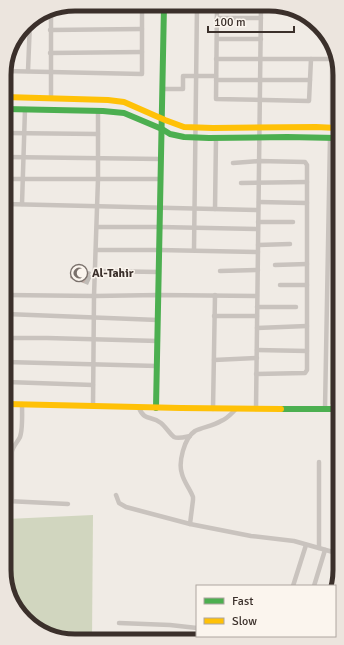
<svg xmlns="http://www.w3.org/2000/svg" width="344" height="645" font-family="Signika,sans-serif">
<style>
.green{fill:#d1d6bf}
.shadow{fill:#0003}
.building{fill:#c3afa7}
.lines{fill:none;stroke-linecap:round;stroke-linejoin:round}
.street{stroke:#c9c3be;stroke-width:4.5}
.fast{stroke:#4caf50;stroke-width:6}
.slow{stroke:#ffc107;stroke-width:6}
.labels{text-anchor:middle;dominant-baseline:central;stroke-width:3;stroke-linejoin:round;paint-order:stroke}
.poi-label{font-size:12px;font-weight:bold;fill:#3b302b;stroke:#fbf5ee;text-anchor:start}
.rim{fill:none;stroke:#3b302b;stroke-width:5}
</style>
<rect width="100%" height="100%" fill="#f0ebe5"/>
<g class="green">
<path d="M334 49 336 52 339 404H330Z"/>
<path d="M93 515 92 640H66L32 626 8 593 7 519Z"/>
</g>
<path class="shadow" d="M76 266 91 272 90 275 92 276 88 285 71 278Z"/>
<path class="building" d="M75 265 87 269 86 272 89 273 84 283 70 278 71 275H70L73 268H74Z"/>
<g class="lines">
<g class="street">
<path d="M217 5 216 99 309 101 311 59"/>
<path d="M58 11 142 10"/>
<path d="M51 13V98"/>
<path d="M217 18H261"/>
<path d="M50 30 142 29"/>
<path d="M217 39H261"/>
<path d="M50 53 142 52"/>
<path d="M216 59H332"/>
<path d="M5 71 142 74V4"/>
<path d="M7 71V62"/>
<path d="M28 71 30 21"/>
<path d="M216 80H310"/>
<path d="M163 89H183V76H216"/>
<path d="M332 128V47"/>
<path d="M5 133 98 134"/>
<path d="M5 157 161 159"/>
<path d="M233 163 259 161 305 162 307 165V370L305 373 256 374"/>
<path d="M5 179H161"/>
<path d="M241 183 307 182"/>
<path d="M259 202 307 203"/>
<path d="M5 204 258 210"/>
<path d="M22 204 25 109"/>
<path d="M215 209 216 138"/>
<path d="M258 222H293"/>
<path d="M97 227H160L258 229"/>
<path d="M258 245 290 244"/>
<path d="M96 250H159L258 252"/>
<path d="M194 250 197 5"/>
<path d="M275 265 307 264"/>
<path d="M95 271 159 272"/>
<path d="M220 271 258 270"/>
<path d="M280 285H307"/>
<path d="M6 295 94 296 159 295 257 296"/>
<path d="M257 307H296"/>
<path d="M6 314 158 320"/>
<path d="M214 316H257"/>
<path d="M257 328 307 326"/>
<path d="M6 338H47L158 341"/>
<path d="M257 350 307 351"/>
<path d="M214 360 257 358"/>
<path d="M6 362 157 366"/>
<path d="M7 382 93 385"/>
<path d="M93 406 94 296 98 179V111"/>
<path d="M139 408C145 422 151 415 161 423 166 427 169 433 174 437 178 439 185 437 190 436"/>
<path d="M213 409 215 295"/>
<path d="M256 409 261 5"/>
<path d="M325 409 330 138"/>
<path d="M319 462V548"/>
<path d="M116 495 119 503 126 507 190 524 251 536 294 541 340 554"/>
<path d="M7 501 68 504"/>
<path d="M12 501V452C13 446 17 443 20 437 23 429 22 413 22 404"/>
<path d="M190 524 193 500V497C190 489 184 482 182 474 178 463 184 438 195 431 203 427 213 426 221 421 227 419 231 414 236 409"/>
<path d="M293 586 306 545"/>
<path d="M314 586 325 550"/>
<path d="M335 586 340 568"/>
<path d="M119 623 170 625 197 628"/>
<path d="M231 636 238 638"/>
<path d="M277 637V636"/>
<path d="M260 638V636"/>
</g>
<g class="fast">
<path d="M5 109 103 111 124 113 162 129 170 134 184 137 209 138 287 137 337 138"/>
<path d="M156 408 164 5"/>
<path d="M281 409H339"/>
</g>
<g class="slow">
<path d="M5 97 108 100 124 102 165 120 184 127 213 128 316 127 337 128"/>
<path d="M7 404 181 408 281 409"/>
</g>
</g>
<defs>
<g id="mosque-ring" transform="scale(0.9)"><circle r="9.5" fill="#fbf5ee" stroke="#7a716c" stroke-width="1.5"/><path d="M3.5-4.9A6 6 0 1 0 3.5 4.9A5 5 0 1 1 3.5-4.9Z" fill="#7a716c"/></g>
</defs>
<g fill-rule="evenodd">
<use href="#mosque-ring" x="79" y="273"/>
</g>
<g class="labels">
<g class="poi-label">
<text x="92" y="273">Al-Tahir</text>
</g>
</g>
<path d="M0 0H344V645H0ZM75 11H269A64 64 0 0 1 333 75V570A64 64 0 0 1 269 634H75A64 64 0 0 1 11 570V75A64 64 0 0 1 75 11Z" fill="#ece5de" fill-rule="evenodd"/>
<path class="rim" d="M75 11H269A64 64 0 0 1 333 75V570A64 64 0 0 1 269 634H75A64 64 0 0 1 11 570V75A64 64 0 0 1 75 11Z"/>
<rect x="196" y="585" width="140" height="52" fill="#fbf5ee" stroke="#aea6a0"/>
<rect x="204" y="598" width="20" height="6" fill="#4caf50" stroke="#aea6a0"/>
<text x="232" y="605" font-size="12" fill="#3b302b">Fast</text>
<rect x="204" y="618" width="20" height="6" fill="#ffc107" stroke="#aea6a0"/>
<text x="232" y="625" font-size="12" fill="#3b302b">Slow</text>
<path d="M208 26v6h86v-6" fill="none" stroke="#3b302b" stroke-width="2"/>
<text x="214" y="26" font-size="12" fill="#3b302b" stroke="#fbf5ee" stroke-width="3" paint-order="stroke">100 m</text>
</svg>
